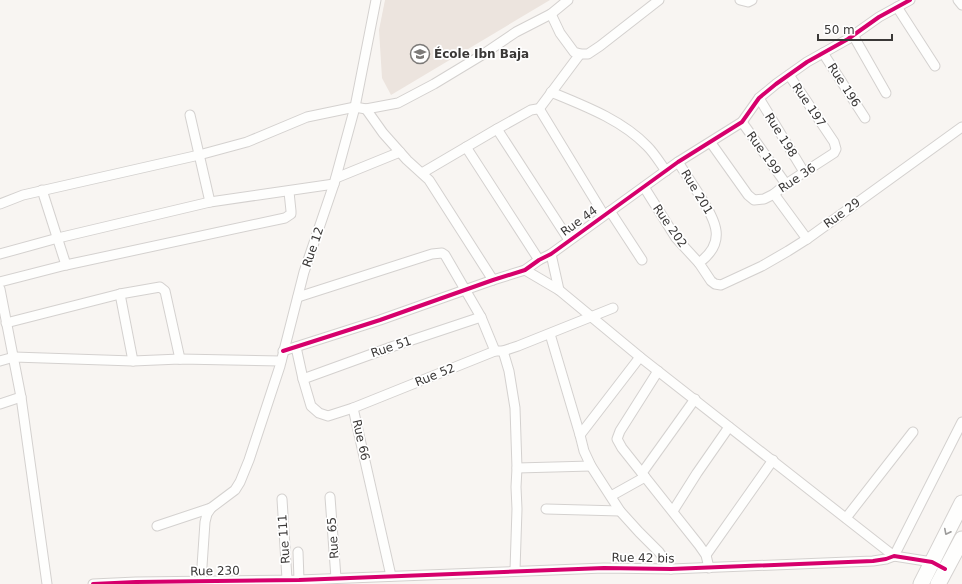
<svg xmlns="http://www.w3.org/2000/svg" width="962" height="584" font-family="'DejaVu Sans',sans-serif">
<style>
.built{fill:#ece4de}
.lines{fill:none;stroke-linecap:round;stroke-linejoin:round}
.street-casing{stroke:#d4d1cf;stroke-width:11}
.primary-casing{stroke:#d4d1cf;stroke-width:17}
.street{stroke:#fefefd;stroke-width:9}
.primary{stroke:#fefefd;stroke-width:15}
.cycleway-casing{stroke:#fff;stroke-width:6}
.cycleway{stroke:#d6006c;stroke-width:4}
.oneway{stroke:#9c9b9a}
.labels{text-anchor:middle;dominant-baseline:central;stroke-width:3.5;stroke-linejoin:round;paint-order:stroke}
.poi-label{font-size:12px;font-weight:bold;fill:#3a3837;stroke:#fff;text-anchor:start}
.street-label{font-size:12px;fill:#3a3837;stroke:#fff}
</style>
<rect width="100%" height="100%" fill="#f8f5f2"/>
<path class="built" d="M385 0H550L391 95 382 78 379 30Z"/>
<g class="lines">
<g class="street-casing">
<g id="street">
<path d="M740 0 748 2 752 0"/>
<path d="M958 0 962 5"/>
<path d="M897 7 935 66"/>
<path d="M551 14 560 33 574 52 580 54H588L600 46 659 0"/>
<path d="M853 35 886 93"/>
<path d="M823 53 865 118"/>
<path d="M551 92C585 106 622 120 647 146 655 154 660 163 666 171"/>
<path d="M759 98 804 172"/>
<path d="M366 109 383 133 407 160 429 180 493 280"/>
<path d="M539 109 580 54"/>
<path d="M190 115 210 202"/>
<path d="M742 122 786 184"/>
<path d="M711 143 748 195 754 200 764 199 774 194 786 184 834 153 836 149 834 142 789 75"/>
<path d="M466 147 539 260"/>
<path d="M678 162C685 173 693 185 700 196 715 221 728 241 699 263L711 281 715 284 721 285 762 266 788 251 807 239 962 127"/>
<path d="M422 173 497 129"/>
<path d="M336 178 400 152"/>
<path d="M644 187 676 238 699 263"/>
<path d="M42 190 66 265"/>
<path d="M774 194 807 239"/>
<path d="M0 204 23 195 199 155 247 142 307 117 355 107 366 109 398 103 434 84 482 55 516 32 551 14 568 0"/>
<path d="M610 211 642 260"/>
<path d="M569 240 497 129 531 110 537 109 540 110 604 215"/>
<path d="M0 254 58 238 210 202 334 184"/>
<path d="M551 254 559 290"/>
<path d="M525 270 559 290 640 357 894 556"/>
<path d="M0 282 66 265 285 218 291 214V211L289 192"/>
<path d="M0 289 21 397 47 584"/>
<path d="M120 294 133 361"/>
<path d="M298 297 432 254 442 253 445 255 481 317 495 351"/>
<path d="M6 323 120 294 160 287 165 291 180 359"/>
<path d="M550 334 580 435 584 451 591 466 620 511 639 532 659 552 671 569"/>
<path d="M296 347 303 379 311 406 319 413 328 416 353 408 495 351H503L518 346 613 308"/>
<path d="M283 351 380 320 493 280 525 270 539 260 551 254 678 162 742 122 759 98 776 84 807 62 848 39 879 17 910 0"/>
<path d="M503 351 509 371 515 408 517 468 516 487 517 509 515 570"/>
<path d="M0 361 14 357 133 361 180 359 281 361"/>
<path d="M658 371 620 431 617 439 622 448 699 545 706 555 709 568"/>
<path d="M303 379 394 346 481 317"/>
<path d="M0 404 21 397"/>
<path d="M353 408 391 576"/>
<path d="M580 435 640 357"/>
<path d="M517 468 591 466"/>
<path d="M642 473 695 399"/>
<path d="M611 496 645 477"/>
<path d="M330 497 336 578"/>
<path d="M282 499 287 579"/>
<path d="M546 509 620 511"/>
<path d="M673 511 697 473 729 427"/>
<path d="M846 518 913 432"/>
<path d="M157 526 211 508"/>
<path d="M298 552 299 580"/>
<path d="M706 555 773 460"/>
<path d="M894 556 962 422"/>
<path d="M201 581 205 522 207 514 211 508 235 490 240 482 249 460 280 366 304 272 334 184 355 107 376 0"/>
<path d="M93 584 136 582 299 580 604 568 671 569 873 561 886 559 894 556 932 562 935 564"/>
</g>
</g>
<g class="primary-casing">
<g id="primary">
<path d="M921 584 962 503"/>
<path d="M938 584 962 539"/>
</g>
</g>
<use href="#street" class="street"/>
<use href="#primary" class="primary"/>
<g class="cycleway-casing">
<g id="cycleway">
<path d="M283 351 380 320 493 280 525 270 539 260 551 254 678 162 742 122 759 98 776 84 807 62 848 39 879 17 910 0"/>
<path d="M93 584 136 582 299 580 604 568 671 569 873 561 886 559 894 556 932 562 945 569"/>
</g>
</g>
<use href="#cycleway" class="cycleway"/>
</g>
<defs><path id="oneway-chevron" d="M-2-3.5L2.5 0L-2 3.5" fill="none" stroke-width="1.6" stroke-linecap="round" stroke-linejoin="round"/></defs>
<use class="oneway" href="#oneway-chevron" transform="translate(947 532) rotate(117)"/>
<defs>
<g id="school-ring" transform="scale(1)"><circle r="9.5" fill="#fff" stroke="#7c7a78" stroke-width="1.5"/><path d="M0-5L7-2L0 1L-7-2ZM-4 1L0 2.5L4 1V4Q0 6-4 4Z" fill="#7c7a78"/></g>
</defs>
<g fill-rule="evenodd">
<use href="#school-ring" x="420" y="54"/>
</g>
<g class="labels">
<g class="poi-label">
<text x="434" y="54">École Ibn Baja</text>
</g>
<g class="street-label">
<text transform="translate(844 85) rotate(57)">Rue 196</text>
<text transform="translate(809 105) rotate(56)">Rue 197</text>
<text transform="translate(781 135) rotate(58)">Rue 198</text>
<text transform="translate(764 153) rotate(54)">Rue 199</text>
<text transform="translate(797 178) rotate(-34)">Rue 36</text>
<text transform="translate(697 192) rotate(59)">Rue 201</text>
<text transform="translate(842 213) rotate(-36)">Rue 29</text>
<text transform="translate(579 221) rotate(-36)">Rue 44</text>
<text transform="translate(670 226) rotate(55)">Rue 202</text>
<text transform="translate(313 247) rotate(-71)">Rue 12</text>
<text transform="translate(391 347) rotate(-19)">Rue 51</text>
<text transform="translate(435 375) rotate(-22)">Rue 52</text>
<text transform="translate(361 440) rotate(77)">Rue 66</text>
<text transform="translate(333 538) rotate(-94)">Rue 65</text>
<text transform="translate(284 539) rotate(-94)">Rue 111</text>
<text transform="translate(643 558) rotate(1)">Rue 42 bis</text>
<text transform="translate(215 571) rotate(-1)">Rue 230</text>
</g>
</g>
<path d="M818 34v6h74v-6" fill="none" stroke="#3a3837" stroke-width="2"/>
<text x="824" y="34" font-size="12" fill="#3a3837" stroke="#ffffff" stroke-width="3" paint-order="stroke">50 m</text>
</svg>
